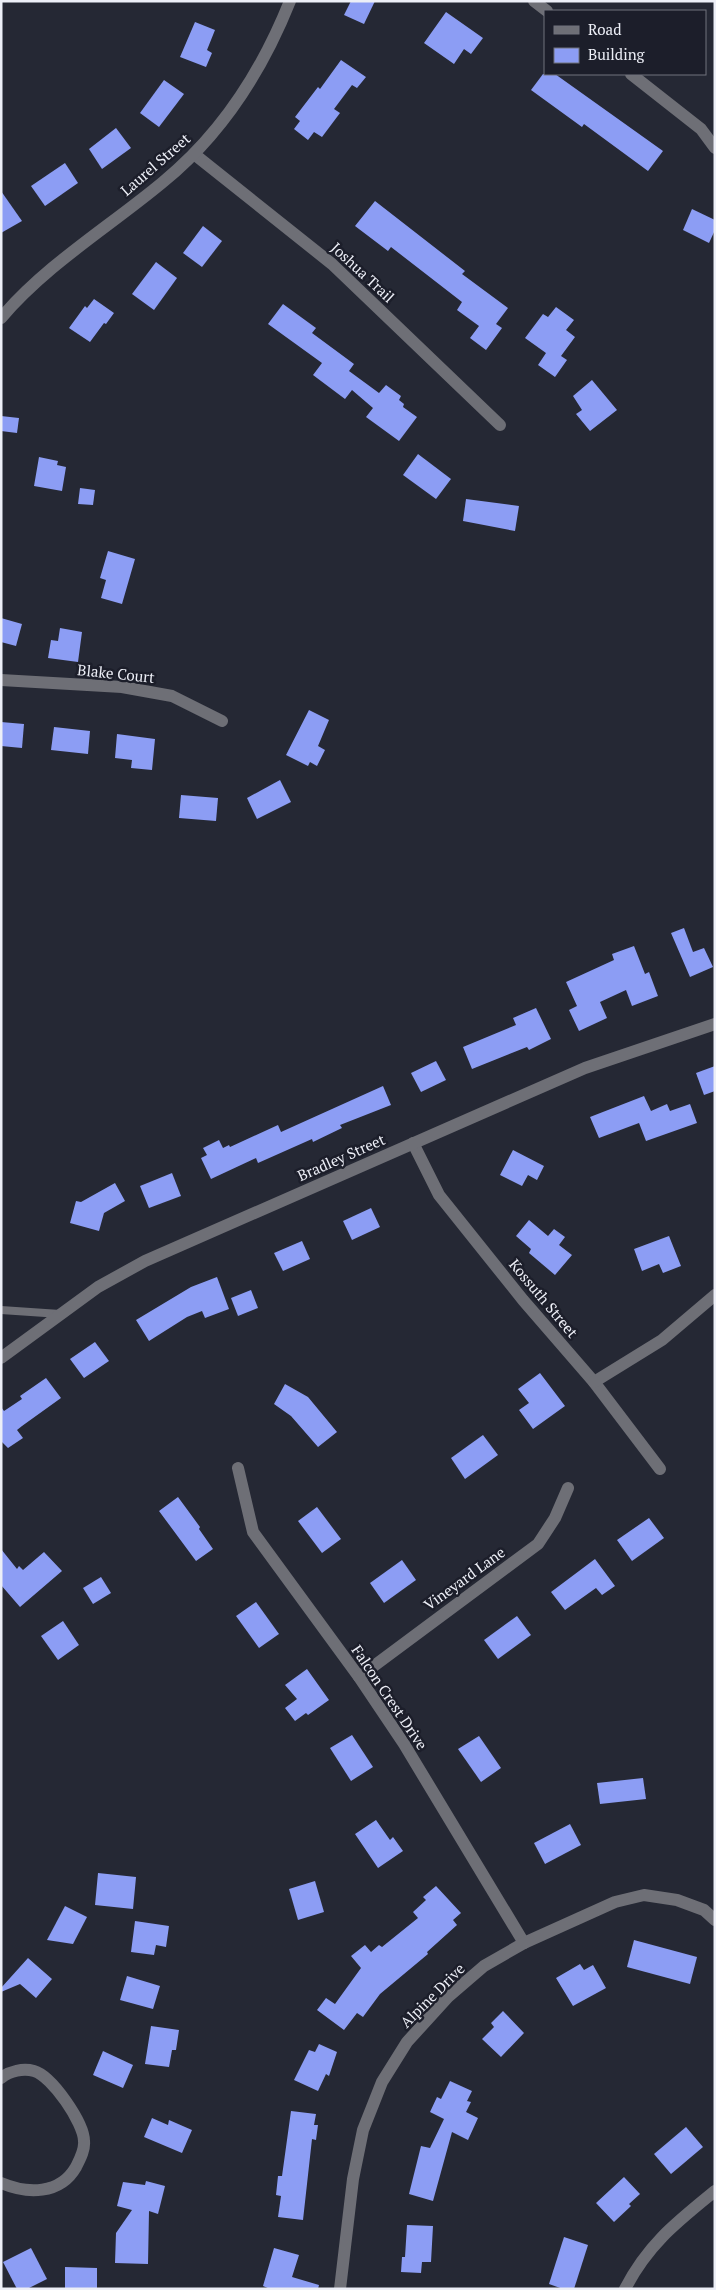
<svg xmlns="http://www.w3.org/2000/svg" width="716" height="2290" font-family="'PT Serif',serif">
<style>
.building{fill:#8c9df4}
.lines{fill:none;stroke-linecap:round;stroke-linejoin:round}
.service{stroke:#6e6f76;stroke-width:8}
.minor{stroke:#6e6f76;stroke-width:12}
.tertiary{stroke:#6e6f76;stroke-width:12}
.labels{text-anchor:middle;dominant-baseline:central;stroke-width:5;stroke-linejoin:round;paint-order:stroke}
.street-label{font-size:15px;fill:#edeff7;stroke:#1c1e2a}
</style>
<rect width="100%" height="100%" fill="#252834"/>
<g class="building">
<path d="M351 1H375L364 24 344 15Z"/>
<path d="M446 12 483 38 471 54 464 49 454 64 424 43Z"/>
<path d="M195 22 215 30 207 50 212 53 206 67 180 57Z"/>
<path d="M341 60 366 77 357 88 352 85 334 109 340 113 322 137 314 132 308 140 294 129 300 121 295 117 318 87 320 89Z"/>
<path d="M543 74H555L663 151 648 171 584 124 582 127 531 90Z"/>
<path d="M164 80 184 94 159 127 140 113Z"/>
<path d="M116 128 131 148 102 169 89 149Z"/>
<path d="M65 163 78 183 45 206 31 186Z"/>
<path d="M1 191 22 221 1 233Z"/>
<path d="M375 201 465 271 462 274 508 308 496 324 502 328 486 350 470 338 479 326 457 310 462 302 391 247 388 251 355 226Z"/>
<path d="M692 209 715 220V230L709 243 683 230Z"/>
<path d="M203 226 222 241 202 267 183 253Z"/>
<path d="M156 262 177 278 154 310 132 294Z"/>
<path d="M94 299 114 313 106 324 104 323 90 342 69 328 85 306 87 308Z"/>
<path d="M283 304 316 328 312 333 354 364 349 371 379 393 386 385 401 396 399 400 404 404 403 407 417 417 399 441 366 417 373 408 352 390 345 399 313 375 322 363 268 324Z"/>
<path d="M556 307 574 320 566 330 575 337 561 356 567 360 555 377 538 365 546 353 525 338 543 314 548 317Z"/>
<path d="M592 380 617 410 590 431 576 414 582 410 573 396Z"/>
<path d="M1 416 19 418 17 433 1 431Z"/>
<path d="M418 454 451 479 436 499 403 475Z"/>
<path d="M39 457 58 461 57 465 66 467 62 491 34 486Z"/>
<path d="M80 488 95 490 93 505 78 504Z"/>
<path d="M466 499 519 506 515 531 463 521Z"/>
<path d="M108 551 135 559 122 604 101 598 106 580 100 578Z"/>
<path d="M1 618 22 624 16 646 1 642Z"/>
<path d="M60 628 82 632 78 662 48 658 51 640 58 641Z"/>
<path d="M309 710 329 720 318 746 325 750 317 766 310 762 308 766 286 755Z"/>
<path d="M1 722 24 724 22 748 1 746Z"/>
<path d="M54 727 90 731 88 754 51 750Z"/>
<path d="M117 734 155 739 152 770 131 768 132 760 115 758Z"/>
<path d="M280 780 291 802 257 819 247 798Z"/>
<path d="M181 795 218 798 216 821 179 818Z"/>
<path d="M684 928 693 952 704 948 713 967 690 977 671 933Z"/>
<path d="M634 946 645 974 649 972 658 996 632 1006 626 990 600 1002 607 1018 579 1031 569 1010 577 1006 566 982 614 960 612 954Z"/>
<path d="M536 1008 551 1039 529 1050 527 1047 472 1069 463 1047 516 1025 513 1018Z"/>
<path d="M436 1061 446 1080 421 1092 411 1073Z"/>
<path d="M715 1066V1091L704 1095 696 1073Z"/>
<path d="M383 1086 391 1105 340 1125 342 1128 313 1142 312 1139 258 1163 256 1158 211 1179 201 1158 207 1155 203 1148 219 1140 223 1148 229 1145 230 1147 278 1125 281 1132Z"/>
<path d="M644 1096 651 1111 667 1104 670 1111 690 1104 697 1123 646 1141 639 1123 599 1138 590 1117Z"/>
<path d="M513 1150 544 1166 537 1180 528 1175 522 1186 500 1175Z"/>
<path d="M172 1173 181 1196 149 1208 140 1186Z"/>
<path d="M115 1183 125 1201 104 1213 99 1231 70 1223 76 1201 81 1202Z"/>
<path d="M371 1208 380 1227 352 1240 343 1221Z"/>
<path d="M529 1220 548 1236 554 1229 565 1237 559 1245 572 1255 555 1275 529 1253 531 1249 516 1236Z"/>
<path d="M669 1236 681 1266 663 1273 659 1264 642 1271 634 1249Z"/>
<path d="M302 1241 310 1259 283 1271 274 1253Z"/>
<path d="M217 1277 229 1309 205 1318 202 1311 187 1317 149 1341 136 1320 191 1287Z"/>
<path d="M251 1290 258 1308 238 1316 231 1298Z"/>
<path d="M95 1342 109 1361 84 1378 70 1359Z"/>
<path d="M540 1373 565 1406 533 1429 519 1410 529 1403 518 1389Z"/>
<path d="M46 1378 61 1398 22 1426 17 1430 23 1438 8 1448 1 1441V1407L4 1411 22 1399 20 1396Z"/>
<path d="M285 1384 308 1397 337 1432 318 1447 291 1416 274 1404Z"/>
<path d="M483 1435 498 1455 465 1479 451 1458Z"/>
<path d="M178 1497 200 1527 199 1529 213 1549 196 1561 159 1511Z"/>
<path d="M317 1507 341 1539 322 1553 298 1521Z"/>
<path d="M649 1518 664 1538 632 1561 617 1540Z"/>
<path d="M1 1549 17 1569 19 1566 23 1570 44 1552 62 1571 20 1607 1 1585Z"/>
<path d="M595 1559 615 1586 602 1595 596 1588 565 1610 551 1592Z"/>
<path d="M402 1560 416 1580 384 1603 370 1583Z"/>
<path d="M101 1577 111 1593 93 1604 83 1588Z"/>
<path d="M256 1602 279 1634 259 1648 236 1616Z"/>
<path d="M517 1616 531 1635 498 1659 484 1640Z"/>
<path d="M63 1621 79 1645 58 1660 41 1636Z"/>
<path d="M307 1669 329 1700 308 1715 306 1713 295 1721 285 1708 297 1699 285 1685Z"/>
<path d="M352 1735 373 1767 351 1781 330 1748Z"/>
<path d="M479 1736 501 1768 481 1782 458 1749Z"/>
<path d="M643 1778 646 1799 600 1804 597 1783Z"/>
<path d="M376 1820 390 1840 393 1837 403 1851 378 1868 355 1834Z"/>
<path d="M570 1824 581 1845 545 1864 534 1843Z"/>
<path d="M98 1873 136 1877 133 1909 95 1905Z"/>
<path d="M315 1881 324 1912 298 1920 289 1889Z"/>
<path d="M436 1886 461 1913 453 1920 457 1925 427 1952 428 1954 380 1994 363 2017 357 2013 344 2030 317 2010 326 1998 335 2004 361 1968 351 1956 365 1945 371 1952 379 1945 382 1947 418 1918 413 1912 426 1900 423 1897Z"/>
<path d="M65 1906 87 1917 73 1944 47 1940Z"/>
<path d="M135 1921 169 1926 166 1947 156 1945 154 1955 131 1952Z"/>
<path d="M634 1940 697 1957 690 1984 627 1967Z"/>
<path d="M28 1958 52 1979 36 1998 20 1984 1 1992V1988Z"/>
<path d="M580 1964 584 1970 593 1965 606 1988 573 2006 556 1978Z"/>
<path d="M127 1976 160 1986 153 2009 120 2000Z"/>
<path d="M503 2011 524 2033 501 2057 482 2039 494 2027 491 2023Z"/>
<path d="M151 2026 179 2030 176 2050H172L169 2067 145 2064Z"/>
<path d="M319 2044 337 2052 329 2076 326 2074 318 2091 294 2080 309 2050 315 2052Z"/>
<path d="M103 2051 133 2065 123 2088 93 2075Z"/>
<path d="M450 2081 472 2091 467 2101 471 2102 466 2112 478 2118 468 2140 452 2132 433 2201 409 2194 421 2146 430 2148 444 2119 430 2112 437 2097 441 2099Z"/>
<path d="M291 2111 316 2114 314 2125H318L316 2140 312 2139 303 2220 278 2217 281 2196 276 2195 278 2176H282Z"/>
<path d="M152 2118 168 2125 169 2120 192 2130 182 2153 144 2137Z"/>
<path d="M686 2127 703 2147 671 2174 654 2154Z"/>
<path d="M624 2177 640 2194 629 2204 631 2206 614 2222 596 2203Z"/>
<path d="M146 2181 165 2186 158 2214 149 2211 148 2264 115 2263 116 2233 132 2210 117 2206 123 2182 145 2185Z"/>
<path d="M407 2225 433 2226 431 2262H422L421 2273 401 2272 402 2257H405Z"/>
<path d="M564 2237 588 2245 574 2289H563L549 2284Z"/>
<path d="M31 2248 47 2279 27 2289H17L3 2262Z"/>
<path d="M274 2248 299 2255 292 2277 319 2285 318 2289H270L263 2286Z"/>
<path d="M65 2267 97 2268V2289H65Z"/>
</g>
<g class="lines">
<path class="service" d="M1 1310 60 1314"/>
<g class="minor">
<path d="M534 1 547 11"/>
<path d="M631 74 701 129 715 148"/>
<path d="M194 154 332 264 500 425"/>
<path d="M1 680 122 687 172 696 222 721"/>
<path d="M413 1143 439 1195 523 1300 594 1382 660 1469"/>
<path d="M1 1358 98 1287 145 1261 585 1068 715 1024"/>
<path d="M594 1382 662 1340 715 1295"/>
<path d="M238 1468 253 1532 359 1677 404 1744 524 1943"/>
<path d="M359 1677 538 1544 555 1518 568 1488"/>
<path d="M1 2078C10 2071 23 2068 34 2071 52 2076 84 2123 84 2141 85 2150 80 2159 76 2167 60 2195 27 2194 1 2183"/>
<path d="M340 2289 353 2179 363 2130 382 2082 407 2042 448 1997 484 1966 524 1943 615 1902 644 1895 677 1900 704 1910 715 1920"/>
<path d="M625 2289C648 2244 677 2222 715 2191"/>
</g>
<path class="tertiary" d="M1 318C47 264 109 227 163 182 222 134 262 71 290 1"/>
</g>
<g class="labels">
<g class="street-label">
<text transform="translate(155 164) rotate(-41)">Laurel Street</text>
<text transform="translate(363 272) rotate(43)">Joshua Trail</text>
<text transform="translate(116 673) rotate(6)">Blake Court</text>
<text transform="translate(341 1157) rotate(-24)">Bradley Street</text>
<text transform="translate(544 1298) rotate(50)">Kossuth Street</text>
<text transform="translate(464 1578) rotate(-36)">Vineyard Lane</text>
<text transform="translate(390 1697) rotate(56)">Falcon Crest Drive</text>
<text transform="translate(432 1995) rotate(-45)">Alpine Drive</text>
</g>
</g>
<rect width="716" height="2290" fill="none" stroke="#edeff7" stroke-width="5"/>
<rect x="544" y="10" width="162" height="65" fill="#1c1e2a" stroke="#70727c"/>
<rect x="554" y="26" width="25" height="8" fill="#6e6f76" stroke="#70727c"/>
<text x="588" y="35" font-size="15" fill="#edeff7">Road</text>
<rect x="554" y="48" width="25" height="15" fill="#8c9df4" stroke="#70727c"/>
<text x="588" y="60" font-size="15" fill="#edeff7">Building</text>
</svg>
